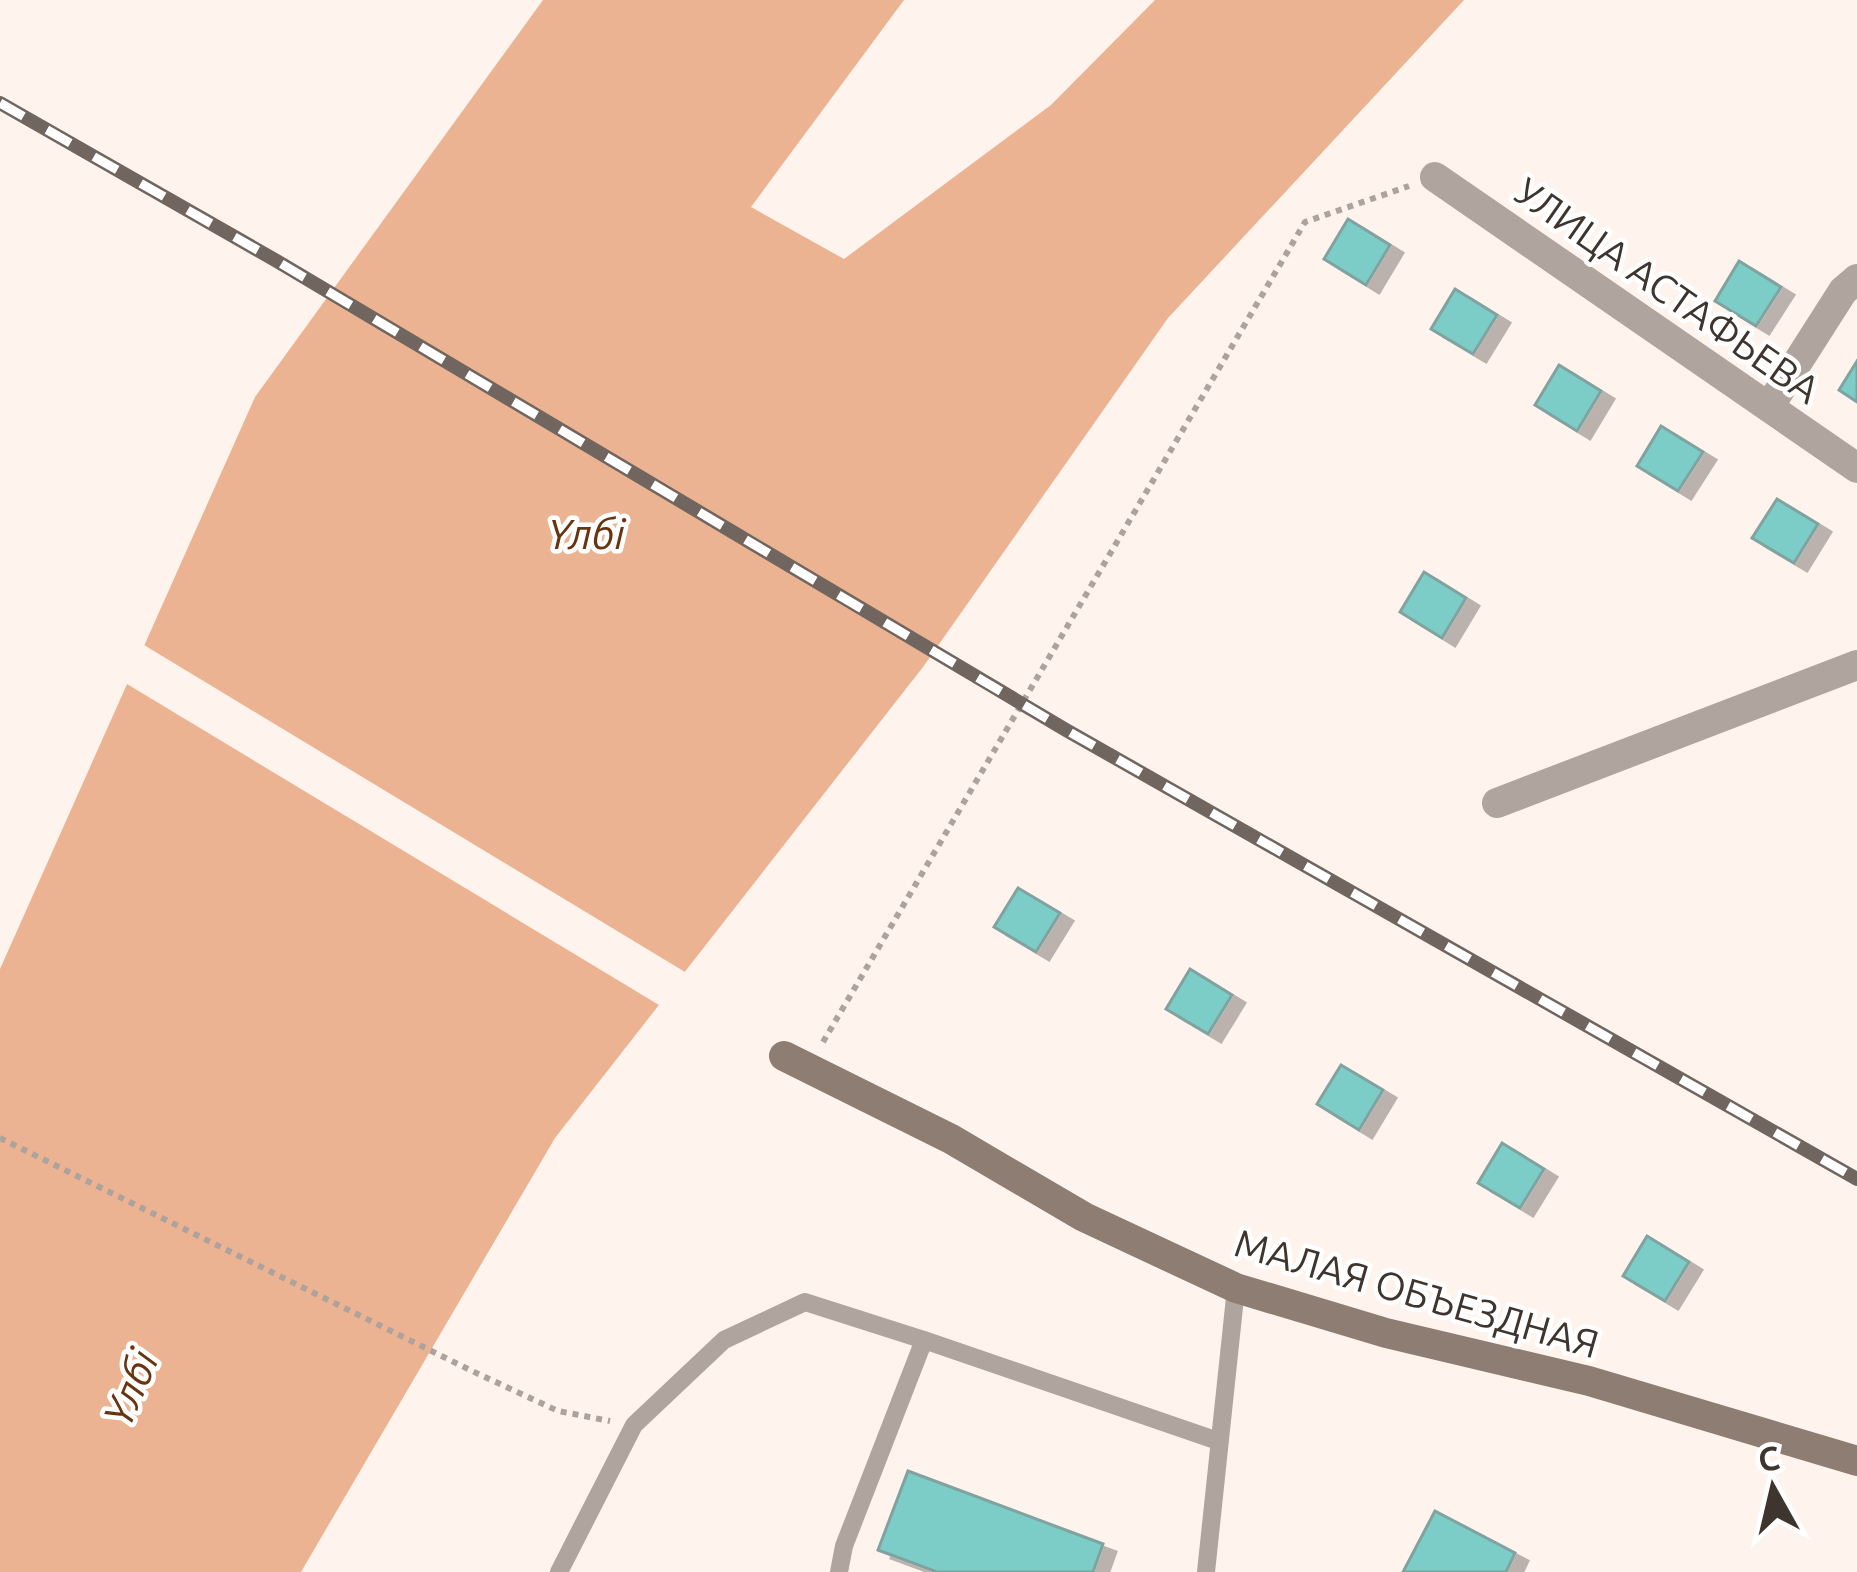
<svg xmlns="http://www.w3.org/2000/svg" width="1857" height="1572" font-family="Ubuntu,sans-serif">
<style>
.water{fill:#ecb392}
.pier{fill:#fff3ed}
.building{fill:#7ccdc7;stroke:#81a3a0;stroke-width:3;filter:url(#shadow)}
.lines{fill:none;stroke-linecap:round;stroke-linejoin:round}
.path{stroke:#ada29c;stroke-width:6;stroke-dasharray:6 6;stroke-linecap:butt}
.service{stroke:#b0a49e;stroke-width:18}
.minor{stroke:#b0a49e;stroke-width:30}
.secondary{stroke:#8e7d73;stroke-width:30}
.rail-casing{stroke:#70655f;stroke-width:14}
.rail{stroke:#fff;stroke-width:9;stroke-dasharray:27;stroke-linecap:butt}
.labels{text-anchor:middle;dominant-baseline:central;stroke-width:9;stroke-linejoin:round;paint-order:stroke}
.street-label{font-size:39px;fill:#3f352f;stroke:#fff}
.water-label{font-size:42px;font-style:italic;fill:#683510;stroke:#fff}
</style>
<defs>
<filter id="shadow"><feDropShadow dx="13" dy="8" stdDeviation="0" flood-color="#0004"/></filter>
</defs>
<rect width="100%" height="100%" fill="#fff3ed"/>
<path class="water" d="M543 0H904L751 207 844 259 1051 105 1155 0H1464L1168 318 923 667 555 1138 301 1572H0V969L255 397Z"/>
<path class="pier" d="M139 642 690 975 664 1008 122 681Z"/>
<g class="building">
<path d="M1348 219 1390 245 1366 285 1324 259Z"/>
<path d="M1739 261 1781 287 1756 326 1715 301Z"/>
<path d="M1455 289 1497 315 1473 354 1431 329Z"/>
<path d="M1857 361V402L1839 390Z"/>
<path d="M1559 365 1601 391 1577 431 1535 405Z"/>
<path d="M1661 426 1703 452 1678 491 1637 466Z"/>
<path d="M1777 499 1818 524 1794 563 1752 538Z"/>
<path d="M1424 572 1466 598 1442 638 1400 612Z"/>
<path d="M1018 888 1060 913 1036 952 994 927Z"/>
<path d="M1190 969 1232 995 1208 1034 1166 1009Z"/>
<path d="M1341 1065 1383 1090 1359 1130 1317 1104Z"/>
<path d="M1502 1143 1544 1169 1520 1208 1478 1183Z"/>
<path d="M1647 1236 1689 1262 1665 1301 1623 1276Z"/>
<path d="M908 1471 1103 1544 1093 1572H937L878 1550Z"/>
<path d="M1435 1511 1515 1553 1506 1572H1403Z"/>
</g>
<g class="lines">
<g class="path">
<path d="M823 1042 1305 222 1409 186"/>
<path d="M0 1138 470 1370 558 1411 610 1421"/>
</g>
<g class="service">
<path d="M559 1572 634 1425 724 1340 805 1302 924 1340"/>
<path d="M839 1572 844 1546 924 1340 1218 1441"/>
<path d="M1206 1572 1236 1288"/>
</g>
<g class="minor">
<path d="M1435 177 1857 468"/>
<path d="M1769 407 1843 291 1857 279"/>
<path d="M1497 803 1857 665"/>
</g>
<path class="secondary" d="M784 1056 951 1139 1084 1217 1236 1288 1386 1333 1589 1381 1857 1461"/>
<g class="rail-casing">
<path id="rail" d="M0 103 275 260 1066 730 1857 1179"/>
</g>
<use href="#rail" class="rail"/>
</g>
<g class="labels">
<g class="street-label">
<text transform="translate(1668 290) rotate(35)">УЛИЦА АСТАФЬЕВА</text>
<text transform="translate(1417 1293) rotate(16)">МАЛАЯ ОБЪЕЗДНАЯ</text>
</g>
<g class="water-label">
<text x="586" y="533">Үлбі</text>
<text transform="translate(130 1388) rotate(-67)">Үлбі</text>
</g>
</g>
<g transform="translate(1773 1488) rotate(352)" stroke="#ffffff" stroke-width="9" paint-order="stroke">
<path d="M0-9L21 45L0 30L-21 45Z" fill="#3f352f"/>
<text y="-18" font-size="33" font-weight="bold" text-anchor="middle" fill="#3f352f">С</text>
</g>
</svg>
